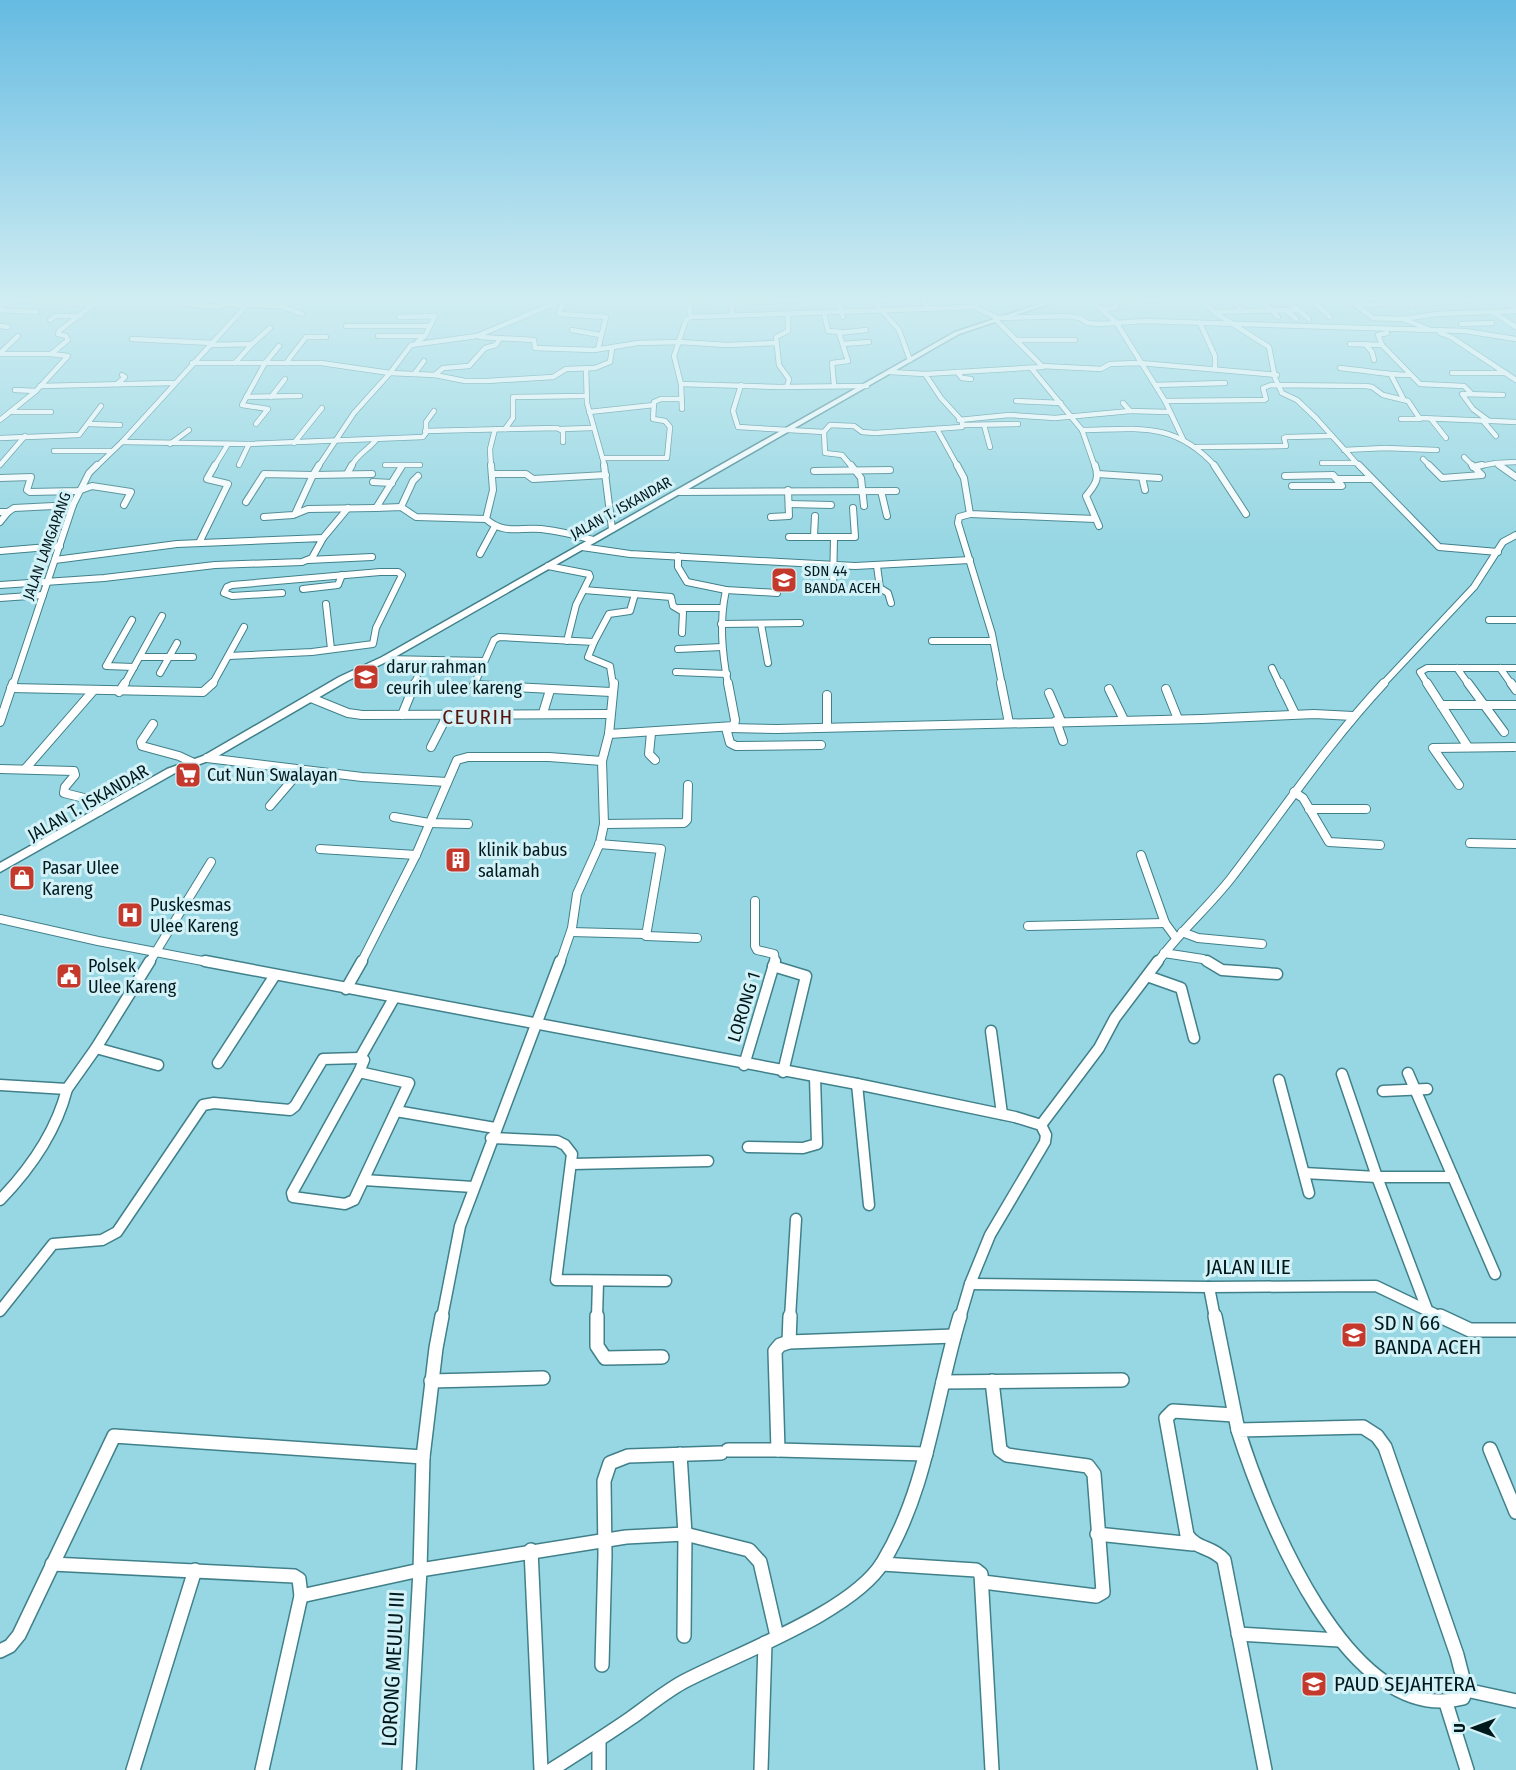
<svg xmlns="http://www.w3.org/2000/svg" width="1516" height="1770" font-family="'Fira Sans Condensed',sans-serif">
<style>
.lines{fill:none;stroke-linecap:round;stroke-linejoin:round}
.street-far4-casing{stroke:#40808a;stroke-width:6}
.street-far3-casing{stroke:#40808a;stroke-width:8}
.street-far2-casing{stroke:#40808a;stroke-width:10}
.street-far1-casing{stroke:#40808a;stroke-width:13}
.street-casing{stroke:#40808a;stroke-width:16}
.secondary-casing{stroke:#40808a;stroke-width:3}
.street-far4{stroke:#fff;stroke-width:4.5}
.street-far3{stroke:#fff;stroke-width:6}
.street-far2{stroke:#fff;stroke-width:8}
.street-far1{stroke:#fff;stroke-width:10}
.street{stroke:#fff;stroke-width:13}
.secondary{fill:#fff;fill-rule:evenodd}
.labels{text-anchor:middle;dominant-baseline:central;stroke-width:6;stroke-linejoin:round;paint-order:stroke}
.far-street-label{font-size:15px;fill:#00191d;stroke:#d3f2f8}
.far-poi-label{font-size:15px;fill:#00191d;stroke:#d3f2f8;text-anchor:start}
.poi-label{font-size:18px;fill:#00191d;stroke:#d3f2f8;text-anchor:start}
.street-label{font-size:18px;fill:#00191d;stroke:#d3f2f8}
.quarter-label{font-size:21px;letter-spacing:1.5px;fill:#59150f;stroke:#d3f2f8}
.near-street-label{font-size:21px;fill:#00191d;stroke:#d3f2f8}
.near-poi-label{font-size:21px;fill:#00191d;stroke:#d3f2f8;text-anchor:start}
</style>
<rect width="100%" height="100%" fill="#97d7e3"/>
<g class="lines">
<g class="street-far4-casing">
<g id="street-far4">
<path d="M687 296 691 317"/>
<path d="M869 296 899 330 910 360"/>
<path d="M919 296 929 309"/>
<path d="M974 296 977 307"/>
<path d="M987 296 989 299"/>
<path d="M1085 296 1116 322 1165 401 1183 439"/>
<path d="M1196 296 1217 314 1269 347 1275 378 1282 393 1297 400 1316 418 1360 467"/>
<path d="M1307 296 1330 317"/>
<path d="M1344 296 1373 318 1403 319 1428 329"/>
<path d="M1398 296 1412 306"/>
<path d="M1496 296 1516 308"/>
<path d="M1283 297 1309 319"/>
<path d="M1283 297 1300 296"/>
<path d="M837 298 843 317"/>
<path d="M208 299 245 307"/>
<path d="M1199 299H1229L1244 311 1298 310"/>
<path d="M1260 299 1278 317"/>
<path d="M561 300 563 302 559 314 606 317 598 349"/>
<path d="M874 301 904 299"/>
<path d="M688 303 715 302"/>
<path d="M1435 303 1500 298"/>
<path d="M185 304 220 307 228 303"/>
<path d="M247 305 281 306 302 314"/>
<path d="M279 305 297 301 306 296"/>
<path d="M1356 305 1386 304"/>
<path d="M0 307 11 300 95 304"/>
<path d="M1101 309 1117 308 1114 302 1168 300"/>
<path d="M0 310 37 312"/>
<path d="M1286 310 1296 319"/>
<path d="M1215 312 1244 311"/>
<path d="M1493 312 1516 327"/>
<path d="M824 313 828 331 841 332"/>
<path d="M731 316 733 303 804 300 803 296"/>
<path d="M399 317 435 316 425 336 417 342"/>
<path d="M1403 319 1436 314 1516 311"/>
<path d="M50 320 56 316H81"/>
<path d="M1200 323 1215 356V368"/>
<path d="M1461 324 1492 323"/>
<path d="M0 326 8 327"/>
<path d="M346 326H430"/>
<path d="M572 330 600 335"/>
<path d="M1387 333 1378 335 1382 345 1420 384 1464 386 1471 393"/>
<path d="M1440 333 1451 337 1516 380"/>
<path d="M378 336H425"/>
<path d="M480 337 534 340 535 348 594 350 638 343 680 342 727 345 777 343"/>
<path d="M132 339 213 343"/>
<path d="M1017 340H1075"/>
<path d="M252 344 270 328"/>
<path d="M843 344 869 342"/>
<path d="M1350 344 1382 345"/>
<path d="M1365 344 1372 352 1374 360"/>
<path d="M211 345 252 344 235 363"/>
<path d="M0 353 18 336"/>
<path d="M0 354H51"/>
<path d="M192 363H321L390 373 435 375 465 381H487L553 377 566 369 595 368 610 362 612 349"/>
<path d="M286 363 306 337H326"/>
<path d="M1042 366 1101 369 1110 364 1140 363 1277 375"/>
<path d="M586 368 587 403 605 467"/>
<path d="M1340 368C1363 370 1386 375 1409 375"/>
<path d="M1032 369 1082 430 1095 467"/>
<path d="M890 372 925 374"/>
<path d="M957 372 962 378 971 379"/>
<path d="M415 373 424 361"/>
<path d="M1452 373H1506"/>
<path d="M435 375 443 368 469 366 485 348 496 345 500 338"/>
<path d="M1391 375 1403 398"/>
<path d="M117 384 125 377 122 375"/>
<path d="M681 384 779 387 867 386"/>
<path d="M741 385 733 411 738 427 824 432"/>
<path d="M834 385 832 363 848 361 839 333 866 330"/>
<path d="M1155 385 1225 383"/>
<path d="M40 386 173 383"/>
<path d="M787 387 789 379 779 365 776 337 788 331V315"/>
<path d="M15 390 36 391"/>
<path d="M246 397 300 396"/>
<path d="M271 397 285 379"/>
<path d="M1016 401 1061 403"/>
<path d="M1165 401 1264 400 1266 399 1263 388 1271 385 1366 386 1372 387 1383 395 1408 401 1420 419H1401"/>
<path d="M682 409 681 384 674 356 686 320 691 317 974 307 998 318 1068 316 1080 318 1088 323 1100 324 1145 321 1465 331 1516 339"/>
<path d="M1130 411 1169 412"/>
<path d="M13 412H51"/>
<path d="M589 412 654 405"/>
<path d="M1420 418 1516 422"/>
<path d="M1431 419 1446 438"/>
<path d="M0 420 36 391 68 356 51 354 68 340 66 336 58 334 59 331 104 296"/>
<path d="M959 420 1009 415 1055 418 1130 411 1123 403"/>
<path d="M1483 421 1496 436"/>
<path d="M1489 421 1473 409 1462 394 1503 395"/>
<path d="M89 424 120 425"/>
<path d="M256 424 268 409 242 405 265 363 279 346"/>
<path d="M963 425 1018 424"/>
<path d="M984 425 990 447"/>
<path d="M505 429 513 418V397L585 396"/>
<path d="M561 429 592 428"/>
<path d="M937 429 958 467"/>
<path d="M1082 430C1138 429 1175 421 1216 467"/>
<path d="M425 431 557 428 563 431V442"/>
<path d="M0 438 79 435 101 406"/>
<path d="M122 442 249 444 423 437 426 433V422L434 411"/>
<path d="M294 443 322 408"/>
<path d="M170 444 189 430"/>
<path d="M1196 447 1286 446 1284 438 1287 437 1332 436"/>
<path d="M1344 450 1385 448 1437 450"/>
<path d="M54 451H111"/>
<path d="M1464 457 1474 467"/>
<path d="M603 458H667L670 427 665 421 653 419 654 402 661 399H682"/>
<path d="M1423 459 1431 467"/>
<path d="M1322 463H1356"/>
<path d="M0 465 25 436"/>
<path d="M239 465 249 444"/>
<path d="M385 465H420"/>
<path d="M96 467 122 442 255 296"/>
<path d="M214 467 228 444"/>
<path d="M318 467 354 413 390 373 411 345 477 336 572 296"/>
<path d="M351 467C357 454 367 451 376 440"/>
<path d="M491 467 490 449 495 429"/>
<path d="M852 467 842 455 825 453 824 432 830 425 854 426 862 432 875 433 962 427V421L941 398 925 374 1043 367 995 319"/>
<path d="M1474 467 1496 463"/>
<path d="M1502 467 1496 463 1516 462"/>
</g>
</g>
<g class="street-far3-casing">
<g id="street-far3">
<path d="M491 465 493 490 486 519C504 535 519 527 541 529 558 531 576 535 593 540"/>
<path d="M604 465 612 529"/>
<path d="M851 465 861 478 864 506"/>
<path d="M957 465 964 478 970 514 1095 519"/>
<path d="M1095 465C1100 479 1095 485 1086 496L1099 526"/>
<path d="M1214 465 1246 514"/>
<path d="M1359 465 1439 547 1498 552"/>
<path d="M1429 465 1442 478 1482 475 1472 465"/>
<path d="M1499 465 1516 477"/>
<path d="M402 466 376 508 401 507 416 517 486 519"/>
<path d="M1473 467 1482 465"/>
<path d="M814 471 890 470"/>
<path d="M347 474 352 465"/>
<path d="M493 474H526L533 479 606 475"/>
<path d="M1098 474 1159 478"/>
<path d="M1285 476 1333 475 1342 486H1292"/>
<path d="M1142 477 1145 490"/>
<path d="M0 478 31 477 27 490 30 492 78 491 92 486 131 492 124 505"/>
<path d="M1337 479H1370"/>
<path d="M373 482 392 483"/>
<path d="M881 491 887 516"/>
<path d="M680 492 896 491"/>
<path d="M246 502 264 474 313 475 319 465"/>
<path d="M789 504 831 505"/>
<path d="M401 507 413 481 418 476"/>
<path d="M0 512H8L14 508 73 505"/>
<path d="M295 514 313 475 372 474"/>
<path d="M970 514 959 517 958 523 992 634 1002 685"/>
<path d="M264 517 293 515 308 509 375 508"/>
<path d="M771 517 789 516 788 490"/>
<path d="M0 522 8 512"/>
<path d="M814 536 815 516"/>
<path d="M789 537H855L853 508"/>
<path d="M323 538 348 508"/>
<path d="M199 543 228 484 207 479 215 465"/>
<path d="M582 547 630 554 855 566 970 560"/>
<path d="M0 551 60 546"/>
<path d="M480 554 494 528"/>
<path d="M678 556V567L687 582 726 590 777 593"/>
<path d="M308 560 372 557"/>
<path d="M548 566 589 574 590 577 576 605 567 641"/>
<path d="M877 566 880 588 888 593 891 603"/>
<path d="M0 585 104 578 215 565 302 562 312 558 323 538 177 544 55 560"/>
<path d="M833 588 834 537"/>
<path d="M303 589 338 585 342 575"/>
<path d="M584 590 671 597 673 606 683 612 682 633"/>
<path d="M726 590C719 622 722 652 728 685"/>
<path d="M0 598 43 595"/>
<path d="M326 604 331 649"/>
<path d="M679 608H721"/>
<path d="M132 620 106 666 134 667"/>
<path d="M1489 620H1516"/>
<path d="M721 624 800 623"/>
<path d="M761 624 768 663"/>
<path d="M932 641H993"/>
<path d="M594 642 609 614 630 611 635 594"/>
<path d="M678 649 722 647"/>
<path d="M229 656 312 652 373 644 376 628 402 575 398 572H380L232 585 227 587 224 593 232 596 282 593"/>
<path d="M141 657H193"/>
<path d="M385 659 484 661"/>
<path d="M1272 668 1280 685"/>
<path d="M1457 668 1469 685"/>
<path d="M1500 668 1512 685"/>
<path d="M676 672 727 674"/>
<path d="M160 673 177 643"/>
<path d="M13 685 73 505 89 473 97 465"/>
<path d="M124 685 162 616"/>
<path d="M212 685 244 627"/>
<path d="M414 685 417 678"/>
<path d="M474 685 494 640 499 637 594 642 588 657 610 666 613 685"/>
<path d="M1382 685 1474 587 1503 542 1516 535"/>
<path d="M1428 685 1420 672 1427 668H1516"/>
</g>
</g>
<g class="street-far2-casing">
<g id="street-far2">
<path d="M475 683 474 685 611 692"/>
<path d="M1001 683 1009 723"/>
<path d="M1280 683 1295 714"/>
<path d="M1427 683 1468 747"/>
<path d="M1468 683 1504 732"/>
<path d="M1511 683 1516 690"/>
<path d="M11 688 203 692 213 683"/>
<path d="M1109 689 1124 720"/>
<path d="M1166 689 1178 719"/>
<path d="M119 692 125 683"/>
<path d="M1049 693 1061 721"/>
<path d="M827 695V727"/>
<path d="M311 698 348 713 362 715 610 714"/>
<path d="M1441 705H1516"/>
<path d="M543 713 550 690"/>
<path d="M402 715 415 683"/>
<path d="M1056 721 1063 741"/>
<path d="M0 722 13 683"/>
<path d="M153 724 141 742 142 746 179 756 194 763"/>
<path d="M726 728 730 743 736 746 821 745"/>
<path d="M729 728 777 729 1202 719 1314 714 1353 716"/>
<path d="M651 733 649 754 655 760"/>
<path d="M609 734 734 726 735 720 728 683"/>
<path d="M431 747 447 716"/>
<path d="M207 758 362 777 447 782"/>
<path d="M26 768 93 691"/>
<path d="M0 769 74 771 75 775 65 787 64 793 84 798 100 811"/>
<path d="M1459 785 1433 748 1514 747"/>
<path d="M1294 792 1303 798 1329 842 1380 845"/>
<path d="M270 806 300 771"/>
<path d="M1309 809H1366"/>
<path d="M394 817 429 823 468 824"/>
<path d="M604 824 684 823 687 820 688 785"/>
<path d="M1470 843 1516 844"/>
<path d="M599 844 661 849 646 936 697 938"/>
<path d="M320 849 416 855"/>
<path d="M1141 855 1165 923 1176 938"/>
<path d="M755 901V946L757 950 774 954 775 963"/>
<path d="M0 919 98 941 213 963"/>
<path d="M1028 926 1165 923"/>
<path d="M571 932 646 934"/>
<path d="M1182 932 1198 938 1262 944"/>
<path d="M1164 953 1203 959 1209 963"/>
<path d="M149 963 211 862"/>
<path d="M361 963 416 855 457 760 468 757H549L602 761"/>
<path d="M560 963 572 928 577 894 600 843 604 824 602 761 609 734 614 683"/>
<path d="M1157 963C1179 932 1209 907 1232 877 1282 812 1328 743 1384 683"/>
</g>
</g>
<g class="street-far1-casing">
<g id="street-far1">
<path d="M205 961 857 1084 1015 1117 1041 1125 1046 1135 1045 1142 990 1235 970 1284 960 1318"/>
<path d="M1207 961 1222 970 1277 974"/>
<path d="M773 966 806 976 783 1072"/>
<path d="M1147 976 1181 988 1194 1038"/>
<path d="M346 989 362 961"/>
<path d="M991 1031 1002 1114"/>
<path d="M96 1048 158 1065"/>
<path d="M360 1058 394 998"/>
<path d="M218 1063 275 975"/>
<path d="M744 1065 775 961"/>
<path d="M359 1072 409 1083 354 1200 345 1204 293 1197 292 1193Z"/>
<path d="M359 1072 364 1060 360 1058"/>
<path d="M1408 1073 1495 1274"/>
<path d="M1342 1074 1377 1177 1428 1312"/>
<path d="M1279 1080 1309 1193"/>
<path d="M857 1084 869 1205"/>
<path d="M0 1085 67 1089 96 1048 150 961"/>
<path d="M1383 1091 1427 1089"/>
<path d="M396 1111 495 1128"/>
<path d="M1041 1125 1099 1048 1115 1018 1158 961"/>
<path d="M491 1138 557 1141 565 1145 572 1154 556 1280 666 1281"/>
<path d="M748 1147 803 1148 817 1144 815 1077"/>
<path d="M572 1164 708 1161"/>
<path d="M1304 1173 1377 1177H1453"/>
<path d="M364 1180 473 1187"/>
<path d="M0 1200C31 1168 56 1132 67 1089"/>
<path d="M970 1284 1209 1287 1376 1286 1443 1318"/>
<path d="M1209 1287 1215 1318"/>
<path d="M0 1311 53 1244 102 1240 117 1232 203 1105 214 1103 290 1110 295 1106 323 1059 360 1058"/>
<path d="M442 1318 460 1226 560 961"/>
<path d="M597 1318 598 1281"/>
<path d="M790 1318 796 1219"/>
</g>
</g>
<g class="street-casing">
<g id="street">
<path d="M597 1316V1346L605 1358 662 1357"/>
<path d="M1215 1316 1238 1430"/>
<path d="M1440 1316 1470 1330H1516"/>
<path d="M789 1342 790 1316"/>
<path d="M431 1381 543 1378"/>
<path d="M943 1382 1122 1380"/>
<path d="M1234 1415 1173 1411 1166 1418 1187 1535C1197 1550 1212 1546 1224 1560L1265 1770"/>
<path d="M1363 1427 1377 1436 1385 1447 1457 1655 1466 1690 1463 1698C1348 1729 1264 1512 1238 1430Z"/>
<path d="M1490 1449 1516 1512"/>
<path d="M728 1450H778"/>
<path d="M680 1454 685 1534 684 1636"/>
<path d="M926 1454 778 1450 775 1351 780 1345 789 1342 954 1336"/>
<path d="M1097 1534 1193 1544"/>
<path d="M531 1550 541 1770"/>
<path d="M52 1564 294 1576 299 1579 301 1596 262 1770"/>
<path d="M882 1564 976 1570 981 1574 992 1770"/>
<path d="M983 1582 1096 1596 1103 1592 1094 1474 1088 1466 1007 1455 1000 1450 992 1381"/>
<path d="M301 1596 420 1570 626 1537 685 1534 749 1550 760 1562 777 1636"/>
<path d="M1238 1634 1339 1640"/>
<path d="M0 1651 10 1646 19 1635 114 1436 423 1457"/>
<path d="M602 1665 605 1555 604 1481 610 1463 628 1456 721 1453"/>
<path d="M1466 1690 1516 1701"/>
<path d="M1446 1703 1467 1770"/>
<path d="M599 1740V1770"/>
<path d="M133 1770 195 1570"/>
<path d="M409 1770 420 1570 423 1457 436 1348 442 1316"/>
<path d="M551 1770C578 1753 605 1736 631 1718 648 1706 665 1692 683 1682 736 1654 853 1612 883 1562 928 1488 935 1397 960 1316"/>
<path d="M761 1770 765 1643"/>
</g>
</g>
<g class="secondary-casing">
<path id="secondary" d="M1064 296H1072L959 334 388 661 347 681 211 760 175 773 0 872V863L167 769 203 756 339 677 382 657 955 332Z"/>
</g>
<use href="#street-far4" class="street-far4"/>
<use href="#street-far3" class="street-far3"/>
<use href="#street-far2" class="street-far2"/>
<use href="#street-far1" class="street-far1"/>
<use href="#street" class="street"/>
<use href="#secondary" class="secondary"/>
</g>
<linearGradient id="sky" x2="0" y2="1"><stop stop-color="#65bbe2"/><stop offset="0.55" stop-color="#d0edf2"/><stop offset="1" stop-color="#d0edf2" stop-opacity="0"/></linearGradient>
<rect width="1516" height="543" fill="url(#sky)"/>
<defs>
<g id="school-square" transform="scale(1.35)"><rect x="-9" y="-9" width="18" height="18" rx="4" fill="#c5382c" stroke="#d3f2f8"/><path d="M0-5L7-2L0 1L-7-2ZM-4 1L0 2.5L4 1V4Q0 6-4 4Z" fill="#fff"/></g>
<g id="supermarket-square" transform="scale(1.35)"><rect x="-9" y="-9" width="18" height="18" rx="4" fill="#c5382c" stroke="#d3f2f8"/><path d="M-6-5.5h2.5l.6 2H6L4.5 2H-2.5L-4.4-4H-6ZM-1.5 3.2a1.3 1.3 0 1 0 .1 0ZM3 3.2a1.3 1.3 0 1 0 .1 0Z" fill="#fff"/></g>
<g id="building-square" transform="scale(1.35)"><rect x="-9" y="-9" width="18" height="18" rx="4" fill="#c5382c" stroke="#d3f2f8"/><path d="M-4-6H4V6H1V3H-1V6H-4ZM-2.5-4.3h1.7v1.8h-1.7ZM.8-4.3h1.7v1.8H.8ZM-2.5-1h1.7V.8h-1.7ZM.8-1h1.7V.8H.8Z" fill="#fff"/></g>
<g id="shop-square" transform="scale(1.35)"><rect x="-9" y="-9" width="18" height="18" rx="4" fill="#c5382c" stroke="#d3f2f8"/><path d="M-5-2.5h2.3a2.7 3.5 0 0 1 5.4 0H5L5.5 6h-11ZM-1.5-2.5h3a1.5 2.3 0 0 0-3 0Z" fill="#fff"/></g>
<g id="hospital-square" transform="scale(1.35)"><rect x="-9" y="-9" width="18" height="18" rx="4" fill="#c5382c" stroke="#d3f2f8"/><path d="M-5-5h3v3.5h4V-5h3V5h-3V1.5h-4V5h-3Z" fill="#fff"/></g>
<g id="civic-square" transform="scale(1.35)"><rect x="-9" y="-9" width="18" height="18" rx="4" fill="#c5382c" stroke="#d3f2f8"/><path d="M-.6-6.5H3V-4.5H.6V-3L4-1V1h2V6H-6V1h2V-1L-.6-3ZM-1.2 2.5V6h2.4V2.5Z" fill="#fff"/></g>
</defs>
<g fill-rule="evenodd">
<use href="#school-square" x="784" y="580"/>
<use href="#school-square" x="366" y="677"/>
<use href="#supermarket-square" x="188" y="775"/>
<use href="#building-square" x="458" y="860"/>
<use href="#shop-square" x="22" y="878"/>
<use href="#hospital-square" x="130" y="915"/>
<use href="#civic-square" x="69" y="976"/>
<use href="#school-square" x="1354" y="1335"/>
<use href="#school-square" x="1314" y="1684"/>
</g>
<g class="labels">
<g class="far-street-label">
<text transform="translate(621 508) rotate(-29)">JALAN T. ISKANDAR</text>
<text transform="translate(47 546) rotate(-70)">JALAN LAMGAPANG</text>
</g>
<g class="far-poi-label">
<text x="804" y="571">SDN 44<tspan x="804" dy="17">BANDA ACEH</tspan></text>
</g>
<g class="poi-label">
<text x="386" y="667">darur rahman<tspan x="386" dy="21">ceurih ulee kareng</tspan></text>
<text x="207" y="775">Cut Nun Swalayan</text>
<text x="478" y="850">klinik babus<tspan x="478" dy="21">salamah</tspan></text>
<text x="42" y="868">Pasar Ulee<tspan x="42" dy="21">Kareng</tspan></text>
<text x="150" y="905">Puskesmas<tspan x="150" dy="21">Ulee Kareng</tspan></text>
<text x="88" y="966">Polsek<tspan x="88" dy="21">Ulee Kareng</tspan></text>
</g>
<g class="street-label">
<text transform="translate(88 803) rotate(-30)">JALAN T. ISKANDAR</text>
<text transform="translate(744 1007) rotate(-73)">LORONG 1</text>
</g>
<g class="quarter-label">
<text x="478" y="717">CEURIH</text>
</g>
<g class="near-street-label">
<text x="1248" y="1267">JALAN ILIE</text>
<text transform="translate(393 1669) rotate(-87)">LORONG MEULU III</text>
</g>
<g class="near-poi-label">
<text x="1374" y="1323">SD N 66<tspan x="1374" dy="24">BANDA ACEH</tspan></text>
<text x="1334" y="1684">PAUD SEJAHTERA</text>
</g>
</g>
<g transform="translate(1474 1728) rotate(270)" stroke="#d3f2f8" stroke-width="4.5" paint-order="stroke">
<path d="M0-4.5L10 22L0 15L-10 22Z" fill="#00191d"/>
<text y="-9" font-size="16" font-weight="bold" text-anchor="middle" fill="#00191d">U</text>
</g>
</svg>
